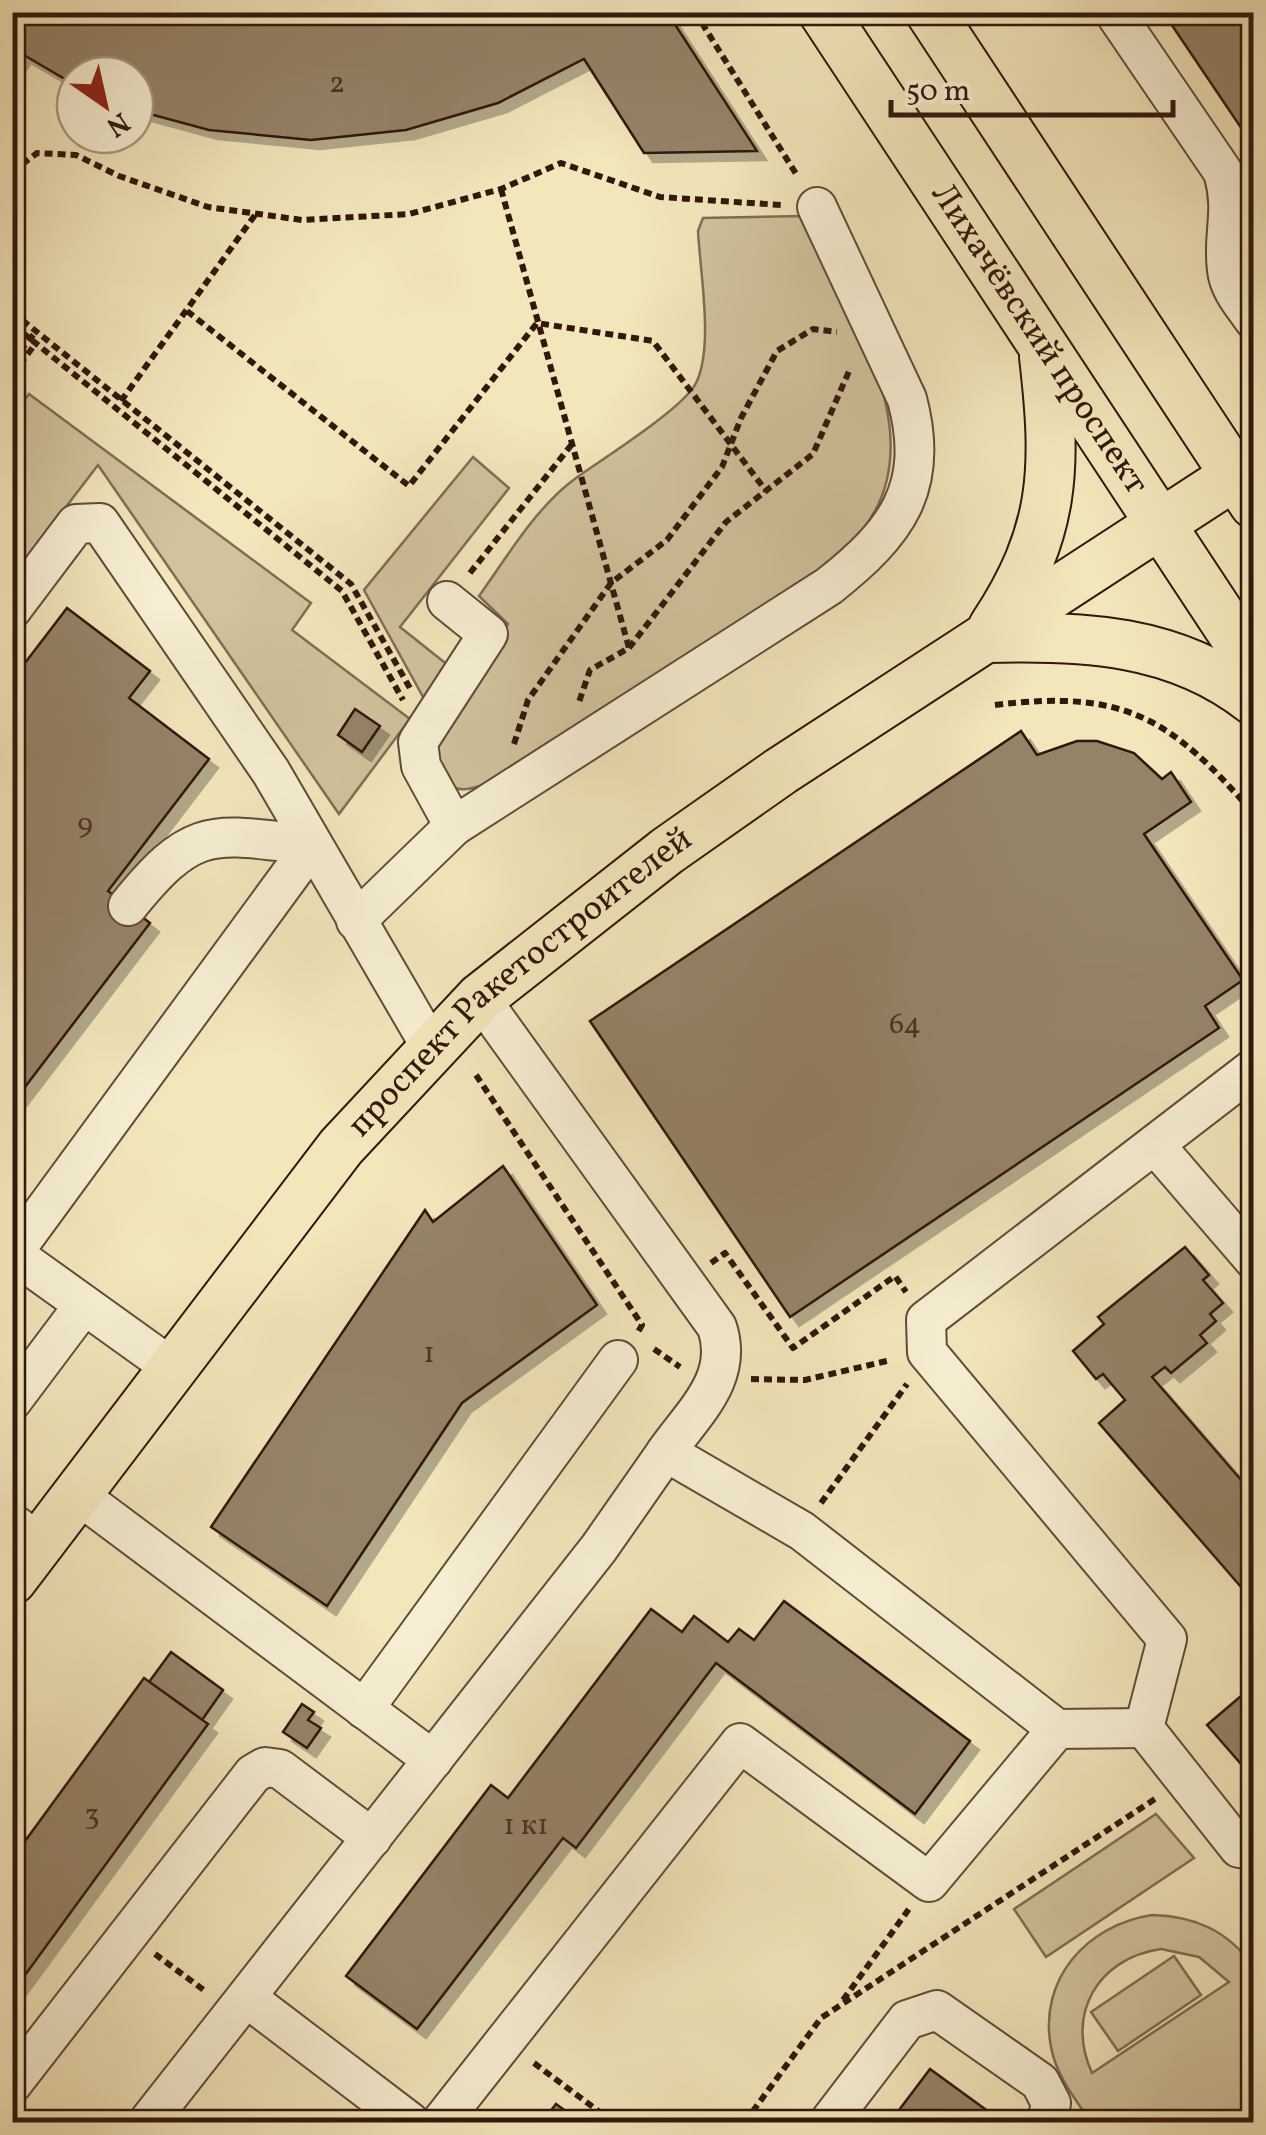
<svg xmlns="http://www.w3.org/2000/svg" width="1266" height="2135" font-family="Vollkorn,serif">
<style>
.green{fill:#d1c39d;stroke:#816d55;stroke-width:2.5;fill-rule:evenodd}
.building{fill:#958367;stroke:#31170d;stroke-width:2.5;filter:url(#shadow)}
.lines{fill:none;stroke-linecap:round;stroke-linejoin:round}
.minor-casing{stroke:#614b38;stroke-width:42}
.major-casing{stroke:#31170d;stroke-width:52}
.path{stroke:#31170d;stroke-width:6;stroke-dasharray:8 5;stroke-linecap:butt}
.minor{stroke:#f7efd3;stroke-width:38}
.major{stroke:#f2e6bb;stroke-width:48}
.labels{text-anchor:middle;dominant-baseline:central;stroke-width:9;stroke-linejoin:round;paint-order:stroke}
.number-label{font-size:30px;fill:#4a3224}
.street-label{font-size:35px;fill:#31170d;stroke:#f7efd3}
</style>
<defs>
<filter id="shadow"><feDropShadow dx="9" dy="9" stdDeviation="0" flood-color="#0004"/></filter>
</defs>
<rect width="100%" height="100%" fill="#f2e6bb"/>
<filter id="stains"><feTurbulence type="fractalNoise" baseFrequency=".002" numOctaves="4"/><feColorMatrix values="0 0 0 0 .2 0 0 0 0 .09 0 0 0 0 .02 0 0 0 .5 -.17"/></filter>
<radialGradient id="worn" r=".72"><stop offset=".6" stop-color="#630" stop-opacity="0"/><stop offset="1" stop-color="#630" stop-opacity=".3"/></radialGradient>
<g class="green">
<path d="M803 216C846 308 939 438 860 533 848 546 834 558 821 571L480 786C441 799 441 771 431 741L508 624 479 596C507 557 536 507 576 478 601 460 684 408 696 383 714 347 700 272 698 231L703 218Z"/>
<path d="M29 394 311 603 292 630 410 719 339 814 98 465 13 576 12 416Z"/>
<path d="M473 457 509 488 400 627 454 670 427 704 364 590Z"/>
<path d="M1156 1814 1194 1858 1046 1957 1014 1909Z"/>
<path d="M1152 1915C1195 1916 1228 1931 1253 1966V2122H1091C1075 2099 1056 2075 1051 2047 1038 1979 1087 1925 1152 1915ZM1161 1949 1199 1957 1229 1982 1092 2073C1065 2014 1098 1958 1161 1949Z"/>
<path d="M1174 1956 1201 1995 1118 2051 1091 2012Z"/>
</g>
<g class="building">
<path d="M12 12H667L757 151 644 153 584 59 498 103 406 130 311 140 209 130 135 110V75H75V85L22 54 12 68Z"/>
<path d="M1163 12H1249L1254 19V147Z"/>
<path d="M67 608 150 671 129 698 209 759 108 891 150 923 12 1104V680Z"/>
<path d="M355 709 380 726 362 752 338 735Z"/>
<path d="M1021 731 1037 755 1077 741H1097L1134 753 1162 779 1171 772 1191 802 1144 834 1243 980 1205 1006 1219 1028 790 1317 590 1021Z"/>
<path d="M503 1166 597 1305 462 1403 327 1606 211 1527 425 1210 433 1222Z"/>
<path d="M1185 1247 1209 1275 1203 1280 1223 1303 1210 1314 1216 1321 1200 1335 1207 1343 1171 1373 1165 1367 1152 1377 1254 1495V1602L1099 1423 1125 1400 1103 1374 1096 1379 1073 1351 1104 1324 1098 1317Z"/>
<path d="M784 1601 970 1741 915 1814 716 1663 576 1848 563 1838 417 2029 346 1976 491 1785 508 1798 651 1609 682 1632 694 1616 728 1642 739 1629 754 1640Z"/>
<path d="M171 1652 223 1690 202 1720 149 1682Z"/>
<path d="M144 1678 208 1724 12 1993V1859Z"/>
<path d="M1254 1685V1779L1207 1725Z"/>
<path d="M302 1704 314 1712 308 1720 321 1728 307 1748 283 1732Z"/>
<path d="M930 2069 1000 2120 999 2122H890Z"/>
<path d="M556 2104 581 2122H542Z"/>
</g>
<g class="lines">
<g class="minor-casing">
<g id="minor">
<path d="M1114 12 1223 172C1235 213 1222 233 1227 270 1229 289 1243 304 1254 320"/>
<path d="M447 601 488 634 418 742 421 766 454 826"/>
<path d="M12 609 76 524 100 523 271 772 431 1047"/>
<path d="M356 921 454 826 829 586C896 533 931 488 907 399L817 207"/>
<path d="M480 998 717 1327C734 1378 695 1411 666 1452"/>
<path d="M1254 1068 926 1320 927 1352 1167 1639 1144 1728 1239 1848 1254 1850"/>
<path d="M1155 1145 1254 1260"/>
<path d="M12 1253 171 1367"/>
<path d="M13 1253 312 845C212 834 195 823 128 906"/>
<path d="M12 1401 84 1305"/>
<path d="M77 1494 433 1760"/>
<path d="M12 1523 40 1543"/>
<path d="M364 1709 618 1360"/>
<path d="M247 1998 410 2122"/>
<path d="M12 2084 253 1774 265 1767 280 1769 372 1838"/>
<path d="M148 2122 599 1548 666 1452 802 1531 1057 1729"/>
<path d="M441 2122 740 1743 929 1882 1057 1729 1144 1728"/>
<path d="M829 2122 907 2020 937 2010 1040 2082 1051 2103 1047 2122"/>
</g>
</g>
<g class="major-casing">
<g id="major">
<path id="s1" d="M823 12 1254 666"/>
<path d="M930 12 1254 504"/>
<path d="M993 627C1056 532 1057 468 1044 357"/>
<path d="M986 638C1080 635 1176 639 1254 701"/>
<path id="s2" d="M12 1580 341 1147 480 998 667 851 781 771 1234 476"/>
</g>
</g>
<g class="path">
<path d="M695 12 798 177"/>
<path d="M12 172 37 153 76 155 119 176 208 207 302 220 409 214 501 189 561 163 660 197 781 205"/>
<path d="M501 189 629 648 590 670 579 702"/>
<path d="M187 311 409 486 537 323 653 341 766 491"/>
<path d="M12 312 351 584 411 690"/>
<path d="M12 324 342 591 403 700"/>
<path d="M12 361 37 330"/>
<path d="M12 375 36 343"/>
<path d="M121 401 255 215"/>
<path d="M470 573 572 444"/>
<path d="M629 648 726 522 813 454 850 369"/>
<path d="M995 705C1125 689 1171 718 1254 814"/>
<path d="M514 744 528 700 611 583 667 540 722 467 741 418 777 351 813 329 837 332"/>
<path d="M476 1075 642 1325 638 1332"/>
<path d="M711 1263 725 1253 793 1348 895 1276 906 1292"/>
<path d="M654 1349 680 1367"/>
<path d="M751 1379 805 1380 891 1360"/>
<path d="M821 1503 907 1384"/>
<path d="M155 1954 205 1991"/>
<path d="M843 2000 909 1909"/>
<path d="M534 2063 613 2122"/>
<path d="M745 2122 821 2018 1155 1799"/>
</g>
<use href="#minor" class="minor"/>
<use href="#major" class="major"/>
</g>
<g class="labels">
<g class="number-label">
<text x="337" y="84">2</text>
<text x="85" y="825">9</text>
<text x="905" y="1025">64</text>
<text x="429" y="1354">1</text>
<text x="92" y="1816">3</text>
<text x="526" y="1826">1 к1</text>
</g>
<g class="street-label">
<text stroke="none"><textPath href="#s1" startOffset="392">Лихачёвский проспект</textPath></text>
<text stroke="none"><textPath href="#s2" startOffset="788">проспект Ракетостроителей</textPath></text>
</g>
</g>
<rect width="1266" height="2135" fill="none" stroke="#f2e6bb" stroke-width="50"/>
<rect x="15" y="15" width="1236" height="2105" fill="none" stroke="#31170d" stroke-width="5"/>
<rect x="25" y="25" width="1216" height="2085" fill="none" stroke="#31170d" stroke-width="2.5"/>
<g transform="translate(105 105) rotate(146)"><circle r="48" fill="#f7efd3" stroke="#a89984" stroke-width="2.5"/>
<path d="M0-8L18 38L0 25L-18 38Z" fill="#8f2418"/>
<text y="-15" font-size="28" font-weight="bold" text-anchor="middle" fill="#31170d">N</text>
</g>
<path d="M891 100v15h282v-15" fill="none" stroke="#31170d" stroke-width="5"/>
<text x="906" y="100" font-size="30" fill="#31170d" stroke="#f7efd3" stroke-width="8" paint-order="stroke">50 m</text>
<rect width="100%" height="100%" filter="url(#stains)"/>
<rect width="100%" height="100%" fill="url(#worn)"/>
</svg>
